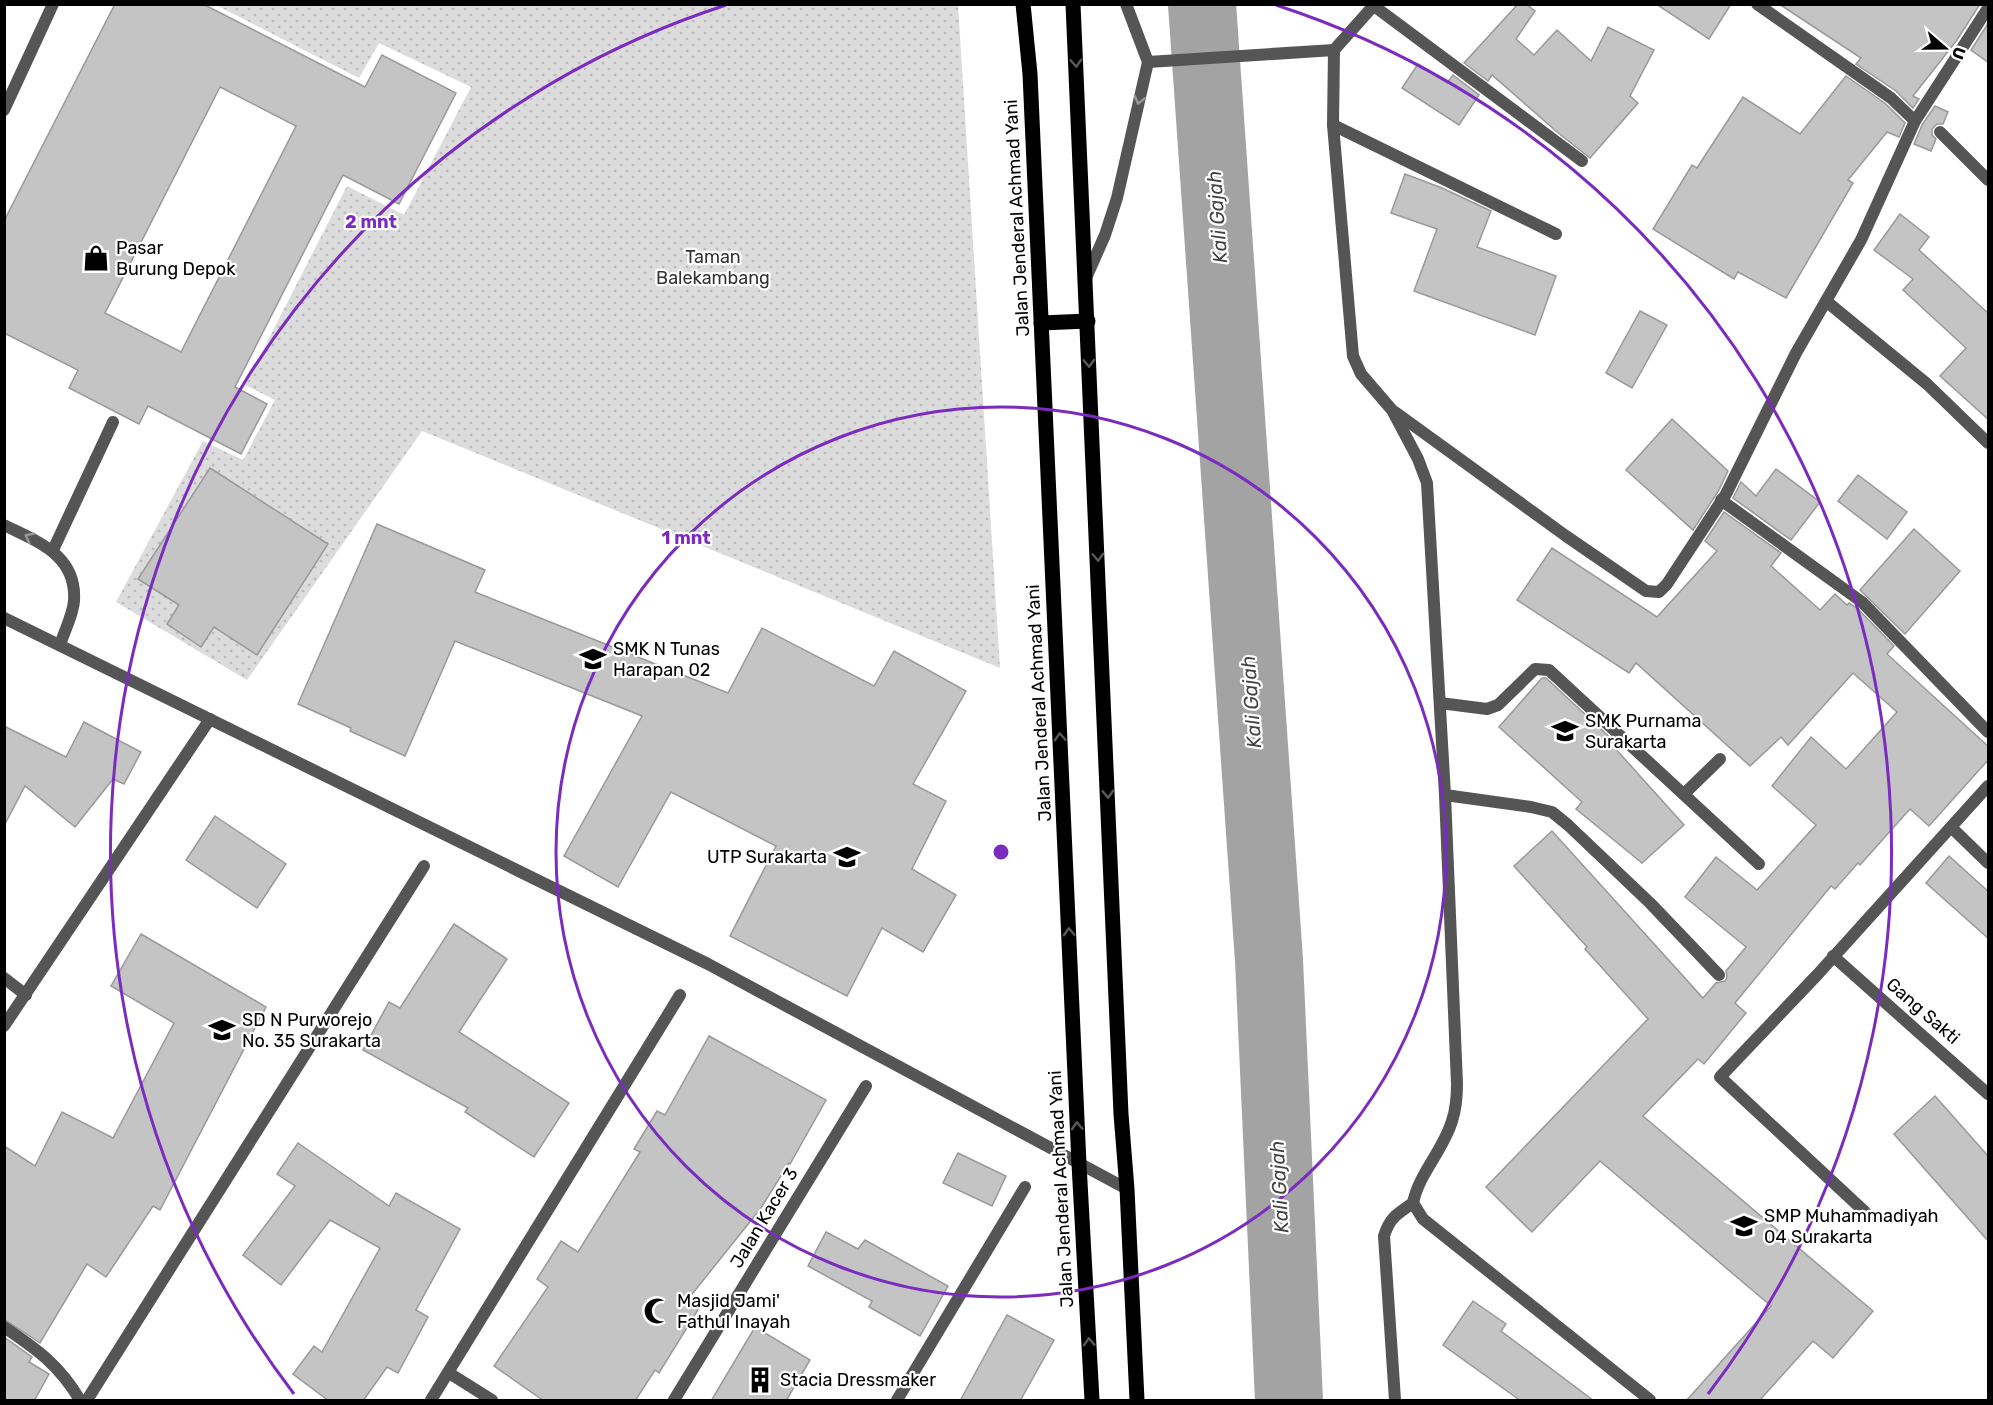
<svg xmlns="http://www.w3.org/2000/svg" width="1993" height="1405" font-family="Rubik,sans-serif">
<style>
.park{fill:url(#park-dots)}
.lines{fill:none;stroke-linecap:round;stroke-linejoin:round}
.river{stroke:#a3a3a3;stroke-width:68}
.building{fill:#c4c4c4;stroke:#999;stroke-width:1.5;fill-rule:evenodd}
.lane{stroke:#555;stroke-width:12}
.street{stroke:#555;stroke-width:12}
.primary{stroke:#000;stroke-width:15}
.oneway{stroke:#595959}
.oneway2{stroke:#999}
.ring{fill:none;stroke:#7b2cbf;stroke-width:3}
.labels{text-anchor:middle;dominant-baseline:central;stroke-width:4.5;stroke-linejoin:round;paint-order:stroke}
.street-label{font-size:18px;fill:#000;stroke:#fff}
.poi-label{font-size:18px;fill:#000;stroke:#fff;text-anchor:start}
.park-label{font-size:18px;fill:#333;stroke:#fff}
.water-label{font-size:20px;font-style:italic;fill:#444;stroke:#fff}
.centre{fill:#7b2cbf;stroke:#fff;stroke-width:3}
.ring-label{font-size:18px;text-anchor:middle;font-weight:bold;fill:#7b2cbf;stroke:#fff;stroke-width:4.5;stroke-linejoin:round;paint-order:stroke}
</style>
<defs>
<pattern id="park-dots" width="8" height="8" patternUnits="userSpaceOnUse" patternTransform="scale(1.5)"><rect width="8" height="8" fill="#dcdcdc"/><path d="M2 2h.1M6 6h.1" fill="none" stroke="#bbb" stroke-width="1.8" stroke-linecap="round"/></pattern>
</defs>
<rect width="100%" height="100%" fill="#fff"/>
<path class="park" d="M216 5H958L1000 668 422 431 247 680 116 602 203 441 243 460 275 400 245 385 347 186 404 215 471 87 379 43 359 78Z"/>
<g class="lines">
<path class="river" d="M1202 4 1269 960 1289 1400"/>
</g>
<g class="building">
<path d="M115 4H203L365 87 382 55 456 93 399 204 343 175 235 387 267 404 241 454 148 406 139 424 69 388 78 370 4 333V221ZM220 87 296 126 181 352 105 313Z"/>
<path d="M1518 4H1526L1535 11 1516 39 1534 55 1557 30 1591 61 1608 27 1654 50 1630 96 1638 103 1590 158 1557 132 1492 75 1488 81 1464 63Z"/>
<path d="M1656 4H1731L1709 39Z"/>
<path d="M1779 4H1980L1957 40 1913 96 1919 99 1913 108 1896 91 1856 64 1861 58Z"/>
<path d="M1989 22V63L1971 50Z"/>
<path d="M1418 64 1447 83 1453 75 1479 95 1459 125 1402 88Z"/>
<path d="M1846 76 1886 104 1905 123 1899 137 1887 132 1848 180 1853 183 1786 298 1738 272 1734 279 1653 229 1692 165 1697 168 1743 97 1800 134Z"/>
<path d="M1935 106 1948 112 1943 124H1937L1932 129V135L1936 139 1931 151 1914 144 1922 125Z"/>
<path d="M1405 174 1442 188 1491 211 1477 247 1556 276 1535 335 1414 291 1437 229 1391 213Z"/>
<path d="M1900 214 1929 237 1919 250 1989 314V420L1940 376 1966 348 1903 290 1913 279 1874 250Z"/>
<path d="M1640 311 1667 325 1632 388 1606 373Z"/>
<path d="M1672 419 1728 471 1719 490 1693 530 1626 470Z"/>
<path d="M210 468 328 544 257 655 214 627 201 647 167 624 179 605 138 579Z"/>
<path d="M1776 469 1820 502 1791 540 1733 498 1741 482 1756 496Z"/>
<path d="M1858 475 1907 512 1887 539 1838 501Z"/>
<path d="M1724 512 1781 553 1771 566 1820 610 1835 594 1847 605 1849 603 1857 608 1894 646 1887 654 1989 747V759L1929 826 1910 809 1860 865 1858 863 1835 889 1831 886 1735 1003 1746 1013 1704 1064 1698 1059 1643 1116 1873 1311 1833 1358 1813 1341 1759 1401H1686L1771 1306 1600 1161 1532 1232 1486 1187 1648 1019 1585 949 1587 947 1514 866 1552 831 1703 998 1716 983 1725 981 1727 977 1726 971 1746 947 1685 897 1716 857 1757 890 1816 825 1772 786 1811 737 1846 769 1897 712 1853 673 1788 745 1781 737 1750 766 1636 663 1629 673 1517 600 1552 548 1657 617 1717 551 1705 541Z"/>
<path d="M377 524 485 570 475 592 728 693 762 628 874 686 894 651 966 691 913 784 946 801 912 869 956 895 923 952 882 928 847 996 730 936 776 846 671 792 618 887 564 856 642 716 455 641 405 756 350 731 351 728 298 704Z"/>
<path d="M1914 529 1960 571 1905 634 1860 590Z"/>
<path d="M1542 678H1546L1617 744 1614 747 1684 825 1642 863 1576 809 1582 802 1499 727Z"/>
<path d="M84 722 141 752 124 784 113 779 75 827 25 786 4 826V726L66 757Z"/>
<path d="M215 816 286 864 257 908 186 860Z"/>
<path d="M1949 856 1989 892V939L1926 883Z"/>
<path d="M454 924 507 959 459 1032 569 1103 534 1157 465 1112 468 1108 363 1050 389 1002 400 1008Z"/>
<path d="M141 934 266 1007 160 1210 153 1206 106 1277 87 1264 40 1343 4 1319V1146L35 1166 62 1112 113 1138 174 1023 111 986Z"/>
<path d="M709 1036 826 1100 790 1164 789 1163 761 1208 689 1298 701 1305 659 1373 655 1370 635 1401H544L494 1366 548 1287 537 1279 561 1241 578 1252 640 1152 634 1149 657 1111 665 1115Z"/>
<path d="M1935 1096 1989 1157V1242L1894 1134Z"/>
<path d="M298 1143 389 1206 396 1193 460 1229 416 1310 428 1317 398 1373 387 1367 363 1401H329L293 1374 314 1346 322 1352 380 1248 330 1220 281 1285 243 1255 295 1186 277 1174Z"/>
<path d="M958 1153 1006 1176 992 1206 943 1183Z"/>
<path d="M826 1232 858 1249 865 1240 948 1286 920 1336 869 1307 872 1301 808 1266Z"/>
<path d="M1473 1301 1506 1324 1501 1331 1594 1401H1521L1443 1345Z"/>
<path d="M1007 1315 1054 1340 1020 1401H960Z"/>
<path d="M755 1327 810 1360 786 1401H711Z"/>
<path d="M4 1337 32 1357 29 1362 49 1374 34 1401H4Z"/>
</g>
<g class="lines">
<g class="lane">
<path d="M4 525C38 542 77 555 74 601 73 615 64 632 60 645"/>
<path d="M53 550 113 422"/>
</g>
<g class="street">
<path d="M1374 4V6L1582 161"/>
<path d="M1757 4 1891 98 1915 121"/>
<path d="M1334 50 1375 4"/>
<path d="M1148 62 1334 50 1333 125 1353 356 1361 374 1392 410 1418 459 1427 483 1445 795 1457 1084C1457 1096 1456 1109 1452 1121 1443 1151 1419 1173 1413 1203L1423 1219 1650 1400"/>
<path d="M4 110 53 4"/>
<path d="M1333 125 1556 234"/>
<path d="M1940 132 1988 180"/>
<path d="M1086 278 1105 235 1117 198 1148 62 1126 4"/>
<path d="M1826 301 1927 384 1988 443"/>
<path d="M1395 412 1566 536 1646 591 1659 592 1667 584 1726 494 1796 353 1861 240 1915 121 1988 8"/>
<path d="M1721 500 1862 602 1988 732"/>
<path d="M4 618 708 964 1127 1189"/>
<path d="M1440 703 1487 709 1498 705 1535 669 1549 670 1759 864"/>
<path d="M1684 794 1720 759"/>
<path d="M1445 795 1531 807 1552 812 1568 825 1650 903 1719 975"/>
<path d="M1951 827 1988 863"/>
<path d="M1833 956 1988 1094"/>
<path d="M4 978 26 995"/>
<path d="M4 1026 210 719"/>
<path d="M1865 1212 1720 1077 1818 974 1988 786"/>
<path d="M4 1327C38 1350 59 1365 80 1400"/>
<path d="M449 1373 492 1400"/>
<path d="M87 1400 424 866"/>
<path d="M431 1400 680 995"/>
<path d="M674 1400 866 1086"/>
<path d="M897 1400 1025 1187"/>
<path d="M1395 1400 1384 1236C1390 1217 1397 1214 1413 1203"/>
</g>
<g class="primary">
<path d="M1023 4 1030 74 1079 1164 1092 1400"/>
<path d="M1073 4 1121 1114 1127 1189 1137 1400"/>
<path d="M1041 323 1088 321"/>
</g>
</g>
<defs><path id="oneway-chevron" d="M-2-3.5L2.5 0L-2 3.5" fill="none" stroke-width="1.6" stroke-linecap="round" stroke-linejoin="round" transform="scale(1.5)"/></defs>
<g class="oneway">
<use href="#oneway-chevron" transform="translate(1076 63) rotate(87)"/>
<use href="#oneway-chevron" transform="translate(1089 363) rotate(88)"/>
<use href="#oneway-chevron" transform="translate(1098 557) rotate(88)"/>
<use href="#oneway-chevron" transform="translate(1060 737) rotate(-93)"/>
<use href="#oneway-chevron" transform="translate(1108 794) rotate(88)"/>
<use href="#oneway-chevron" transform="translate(1069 932) rotate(-93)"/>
<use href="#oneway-chevron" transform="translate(1077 1126) rotate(-93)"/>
<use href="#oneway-chevron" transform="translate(1089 1342) rotate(-93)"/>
</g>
<g class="oneway2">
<use href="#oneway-chevron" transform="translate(1139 100) rotate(104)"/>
<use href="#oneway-chevron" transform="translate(29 537) rotate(-153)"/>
</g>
<g class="ring">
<circle cx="1001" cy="852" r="445"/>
<path d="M294 1394A891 891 0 0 1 726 5M1276 5A891 891 0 0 1 1708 1394"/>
</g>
<defs>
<g id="shop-bare" transform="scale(2.07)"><path d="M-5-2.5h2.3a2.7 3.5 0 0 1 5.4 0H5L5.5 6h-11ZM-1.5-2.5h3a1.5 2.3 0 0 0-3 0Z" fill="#000" stroke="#fff" stroke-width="2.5" paint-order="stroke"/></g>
<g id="school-bare" transform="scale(2.07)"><path d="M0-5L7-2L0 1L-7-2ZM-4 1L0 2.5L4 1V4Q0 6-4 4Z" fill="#000" stroke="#fff" stroke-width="2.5" paint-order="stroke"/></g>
<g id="university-bare" transform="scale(2.07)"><path d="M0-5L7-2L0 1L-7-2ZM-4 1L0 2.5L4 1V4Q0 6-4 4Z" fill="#000" stroke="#fff" stroke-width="2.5" paint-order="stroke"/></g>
<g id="mosque-bare" transform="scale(2.07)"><path d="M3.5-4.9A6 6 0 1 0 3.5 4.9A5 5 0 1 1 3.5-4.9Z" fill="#000" stroke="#fff" stroke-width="2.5" paint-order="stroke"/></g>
<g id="building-bare" transform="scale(2.07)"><path d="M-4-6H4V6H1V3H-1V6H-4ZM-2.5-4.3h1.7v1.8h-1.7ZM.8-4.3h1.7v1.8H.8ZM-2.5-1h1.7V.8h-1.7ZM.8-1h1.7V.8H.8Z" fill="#000" stroke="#fff" stroke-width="2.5" paint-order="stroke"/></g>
</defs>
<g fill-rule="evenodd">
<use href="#shop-bare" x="96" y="258"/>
<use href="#school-bare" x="593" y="659"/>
<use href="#school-bare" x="1565" y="731"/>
<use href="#university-bare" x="847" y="857"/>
<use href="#school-bare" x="222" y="1030"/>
<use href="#school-bare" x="1744" y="1226"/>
<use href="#mosque-bare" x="657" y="1311"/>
<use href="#building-bare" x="760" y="1380"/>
</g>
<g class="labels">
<g class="street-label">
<text transform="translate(1017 218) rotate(-93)">Jalan Jenderal Achmad Yani</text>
<text transform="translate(1039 703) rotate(-93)">Jalan Jenderal Achmad Yani</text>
<text transform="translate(1923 1011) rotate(41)">Gang Sakti</text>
<text transform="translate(1061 1189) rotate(-93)">Jalan Jenderal Achmad Yani</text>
<text transform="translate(764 1218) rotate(-59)">Jalan Kacer 3</text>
</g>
<g class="poi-label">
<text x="116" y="248">Pasar<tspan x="116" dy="21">Burung Depok</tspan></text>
<text x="613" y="649">SMK N Tunas<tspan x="613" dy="21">Harapan 02</tspan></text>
<text x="1585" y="721">SMK Purnama<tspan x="1585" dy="21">Surakarta</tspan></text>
<text x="827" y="857" text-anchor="end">UTP Surakarta</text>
<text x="242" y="1020">SD N Purworejo<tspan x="242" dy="21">No. 35 Surakarta</tspan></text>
<text x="1764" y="1216">SMP Muhammadiyah<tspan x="1764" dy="21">04 Surakarta</tspan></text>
<text x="677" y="1301">Masjid Jami'<tspan x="677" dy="21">Fathul Inayah</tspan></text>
<text x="780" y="1380">Stacia Dressmaker</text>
</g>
<g class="park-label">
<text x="713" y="257">Taman<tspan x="713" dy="21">Balekambang</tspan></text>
</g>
<g class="water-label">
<text transform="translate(1217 217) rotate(-94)">Kali Gajah</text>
<text transform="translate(1251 702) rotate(-94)">Kali Gajah</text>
<text transform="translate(1279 1187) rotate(-93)">Kali Gajah</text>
</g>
</g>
<circle cx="1001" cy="852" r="9" class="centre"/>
<g class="ring-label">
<text x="371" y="228">2 mnt</text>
<text x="686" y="544">1 mnt</text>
</g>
<rect width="1993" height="1405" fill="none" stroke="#000000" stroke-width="12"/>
<g transform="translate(1945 48) rotate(110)" stroke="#ffffff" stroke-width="4.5" paint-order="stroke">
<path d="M0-4.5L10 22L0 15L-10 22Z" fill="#000000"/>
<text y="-9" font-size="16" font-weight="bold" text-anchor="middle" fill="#000000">U</text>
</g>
</svg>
